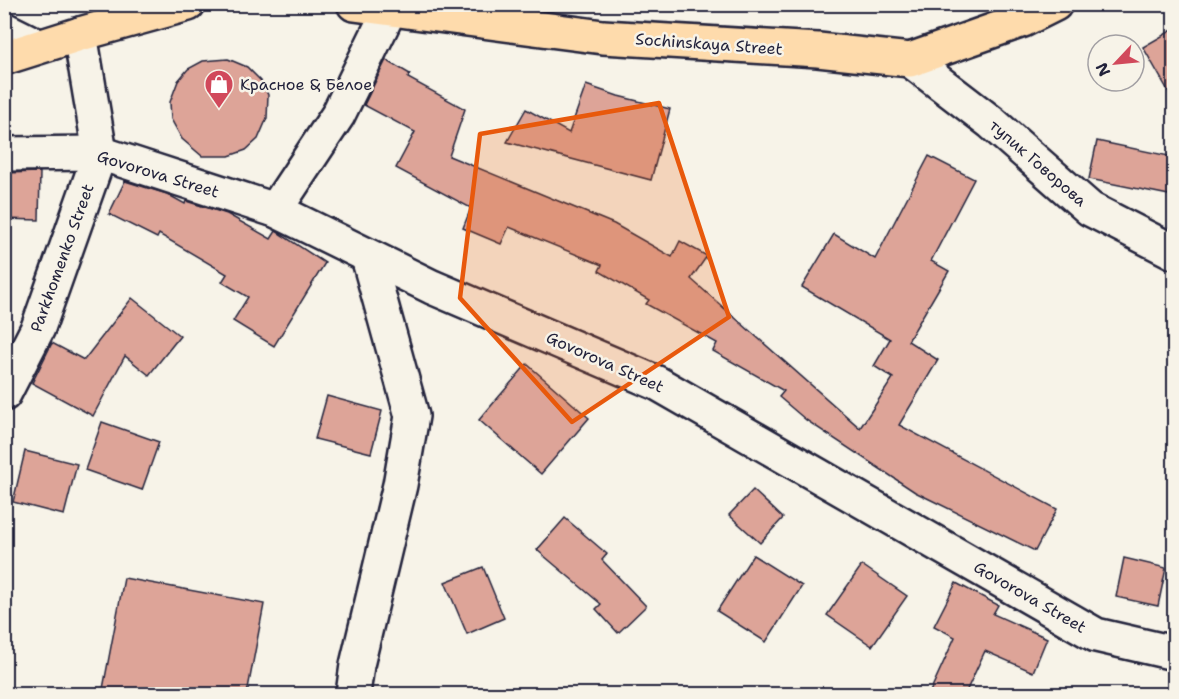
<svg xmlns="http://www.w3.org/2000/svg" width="1179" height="699" font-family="'Shantell Sans',sans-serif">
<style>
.building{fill:#dda498;stroke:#22223b;stroke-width:1.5}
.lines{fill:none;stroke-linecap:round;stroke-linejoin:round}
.minor-casing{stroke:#22223b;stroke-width:38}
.highway-casing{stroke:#22223b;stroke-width:38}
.minor{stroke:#f7f3e8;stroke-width:33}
.highway{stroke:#fedbac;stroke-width:33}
.marked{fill:#e8590c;fill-opacity:0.2;stroke:#e8590c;stroke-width:4.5;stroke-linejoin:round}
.labels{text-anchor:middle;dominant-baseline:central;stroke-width:5;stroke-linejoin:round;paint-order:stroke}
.street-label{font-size:16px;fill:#22223b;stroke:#f7f3e8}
.poi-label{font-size:16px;fill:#22223b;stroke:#f7f3e8;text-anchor:start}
</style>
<rect width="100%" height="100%" fill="#f7f3e8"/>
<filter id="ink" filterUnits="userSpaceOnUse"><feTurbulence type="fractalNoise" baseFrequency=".0167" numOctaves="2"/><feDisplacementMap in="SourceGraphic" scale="12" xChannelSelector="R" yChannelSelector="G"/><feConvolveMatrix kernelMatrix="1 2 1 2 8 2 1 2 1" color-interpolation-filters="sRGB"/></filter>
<g filter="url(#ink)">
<g class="building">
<path d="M1174 29V101L1143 47Z"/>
<path d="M228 59 247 67 261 81 268 95 267 118 258 139 246 150 229 156H202L182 139 171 119 170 102 178 81 188 69 203 61Z"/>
<path d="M386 60 410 74 408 78 465 109 449 156 614 224 672 257 680 241 707 256 691 279 860 428 893 378 874 366 890 339 802 287 834 234 875 259 929 156 974 179 931 261 949 271 908 341 938 360 899 425 1057 509 1035 551 915 492 806 420 779 397 784 391 713 351 717 343 646 304 649 300 599 271 602 265 509 227 501 244 463 228 471 208 396 168 415 132 364 105Z"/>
<path d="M586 85 618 96 670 109 651 180 507 142 526 109 569 133Z"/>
<path d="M1097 141 1174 157V196L1089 179Z"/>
<path d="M40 172 39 220 4 219V173Z"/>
<path d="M125 181 167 194 185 204 186 201 227 214 271 239 276 231 325 263 274 346 233 321 248 297 222 282 227 274 159 234 157 238 109 214Z"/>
<path d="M132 298 180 336 149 375 125 356 93 416 32 383 52 343 84 360Z"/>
<path d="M527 364 589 418 541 474 479 420Z"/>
<path d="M327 396 382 411 371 453 315 439Z"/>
<path d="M102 422 159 442 142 490 85 470Z"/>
<path d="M25 451 77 464 64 515 13 502Z"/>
<path d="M753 490 783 518 760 543 729 515Z"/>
<path d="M565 518 607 554 602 560 646 606 618 633 596 609 601 604 537 550Z"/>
<path d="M753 555 802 586 766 642 717 611Z"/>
<path d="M1124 558 1166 568 1158 606 1116 597Z"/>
<path d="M862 565 907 596 872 646 827 615Z"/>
<path d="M483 567 504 618 467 634 445 582Z"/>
<path d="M124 578 264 604 247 694H102Z"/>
<path d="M956 583 998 605 993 614 1047 638 1033 672 985 651 965 694H929L955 637 934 626Z"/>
</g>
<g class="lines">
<g class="minor-casing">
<g id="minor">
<path d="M4 29 38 46"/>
<path d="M910 60 992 123 1090 209 1174 252"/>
<path d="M4 154 100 153 275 210 432 287 657 383 1096 635 1174 653"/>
<path d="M275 210 338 115 390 9 394 4"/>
<path d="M4 394 38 328 100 153 80 34"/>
<path d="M353 694 357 665 400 485 412 416 368 257"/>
</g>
</g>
<g class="highway-casing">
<g id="highway">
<path d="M354 4 603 37 818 50 910 60 1023 20 1055 4"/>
<path d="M4 58 80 34 188 4"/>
</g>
</g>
<use href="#minor" class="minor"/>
<use href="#highway" class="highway"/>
</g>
</g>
<path class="marked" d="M659 103 729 317 572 422 460 298 480 134Z"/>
<defs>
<g id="shop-pin" transform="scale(1.5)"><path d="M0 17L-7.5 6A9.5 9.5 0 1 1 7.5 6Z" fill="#d1495b" stroke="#f7f3e8"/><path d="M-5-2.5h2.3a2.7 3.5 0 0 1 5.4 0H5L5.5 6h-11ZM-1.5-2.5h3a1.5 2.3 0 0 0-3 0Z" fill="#fff"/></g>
</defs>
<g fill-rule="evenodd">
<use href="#shop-pin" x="219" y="84"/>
</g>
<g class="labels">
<g class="street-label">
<text transform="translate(709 44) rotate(4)">Sochinskaya Street</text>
<text transform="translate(1038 163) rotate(41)">тупик Говорова</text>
<text transform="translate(158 174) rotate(17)">Govorova Street</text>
<text transform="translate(62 258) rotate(-70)">Parkhomenko Street</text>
<text transform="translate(605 362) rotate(24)">Govorova Street</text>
<text transform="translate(1030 597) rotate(30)">Govorova Street</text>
</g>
<g class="poi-label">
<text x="240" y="84">Красное &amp; Белое</text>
</g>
</g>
<rect width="1179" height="699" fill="none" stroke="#f7f3e8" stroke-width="24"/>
<rect x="12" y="12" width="1155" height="675" fill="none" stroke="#22223b" stroke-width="2" filter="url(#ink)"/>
<g transform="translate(1116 63) rotate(244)"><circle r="28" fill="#f7f3e8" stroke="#a29fa3" stroke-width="1.5"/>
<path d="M0-4.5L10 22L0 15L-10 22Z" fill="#d1495b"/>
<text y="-9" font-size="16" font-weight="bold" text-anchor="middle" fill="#22223b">N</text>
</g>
</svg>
